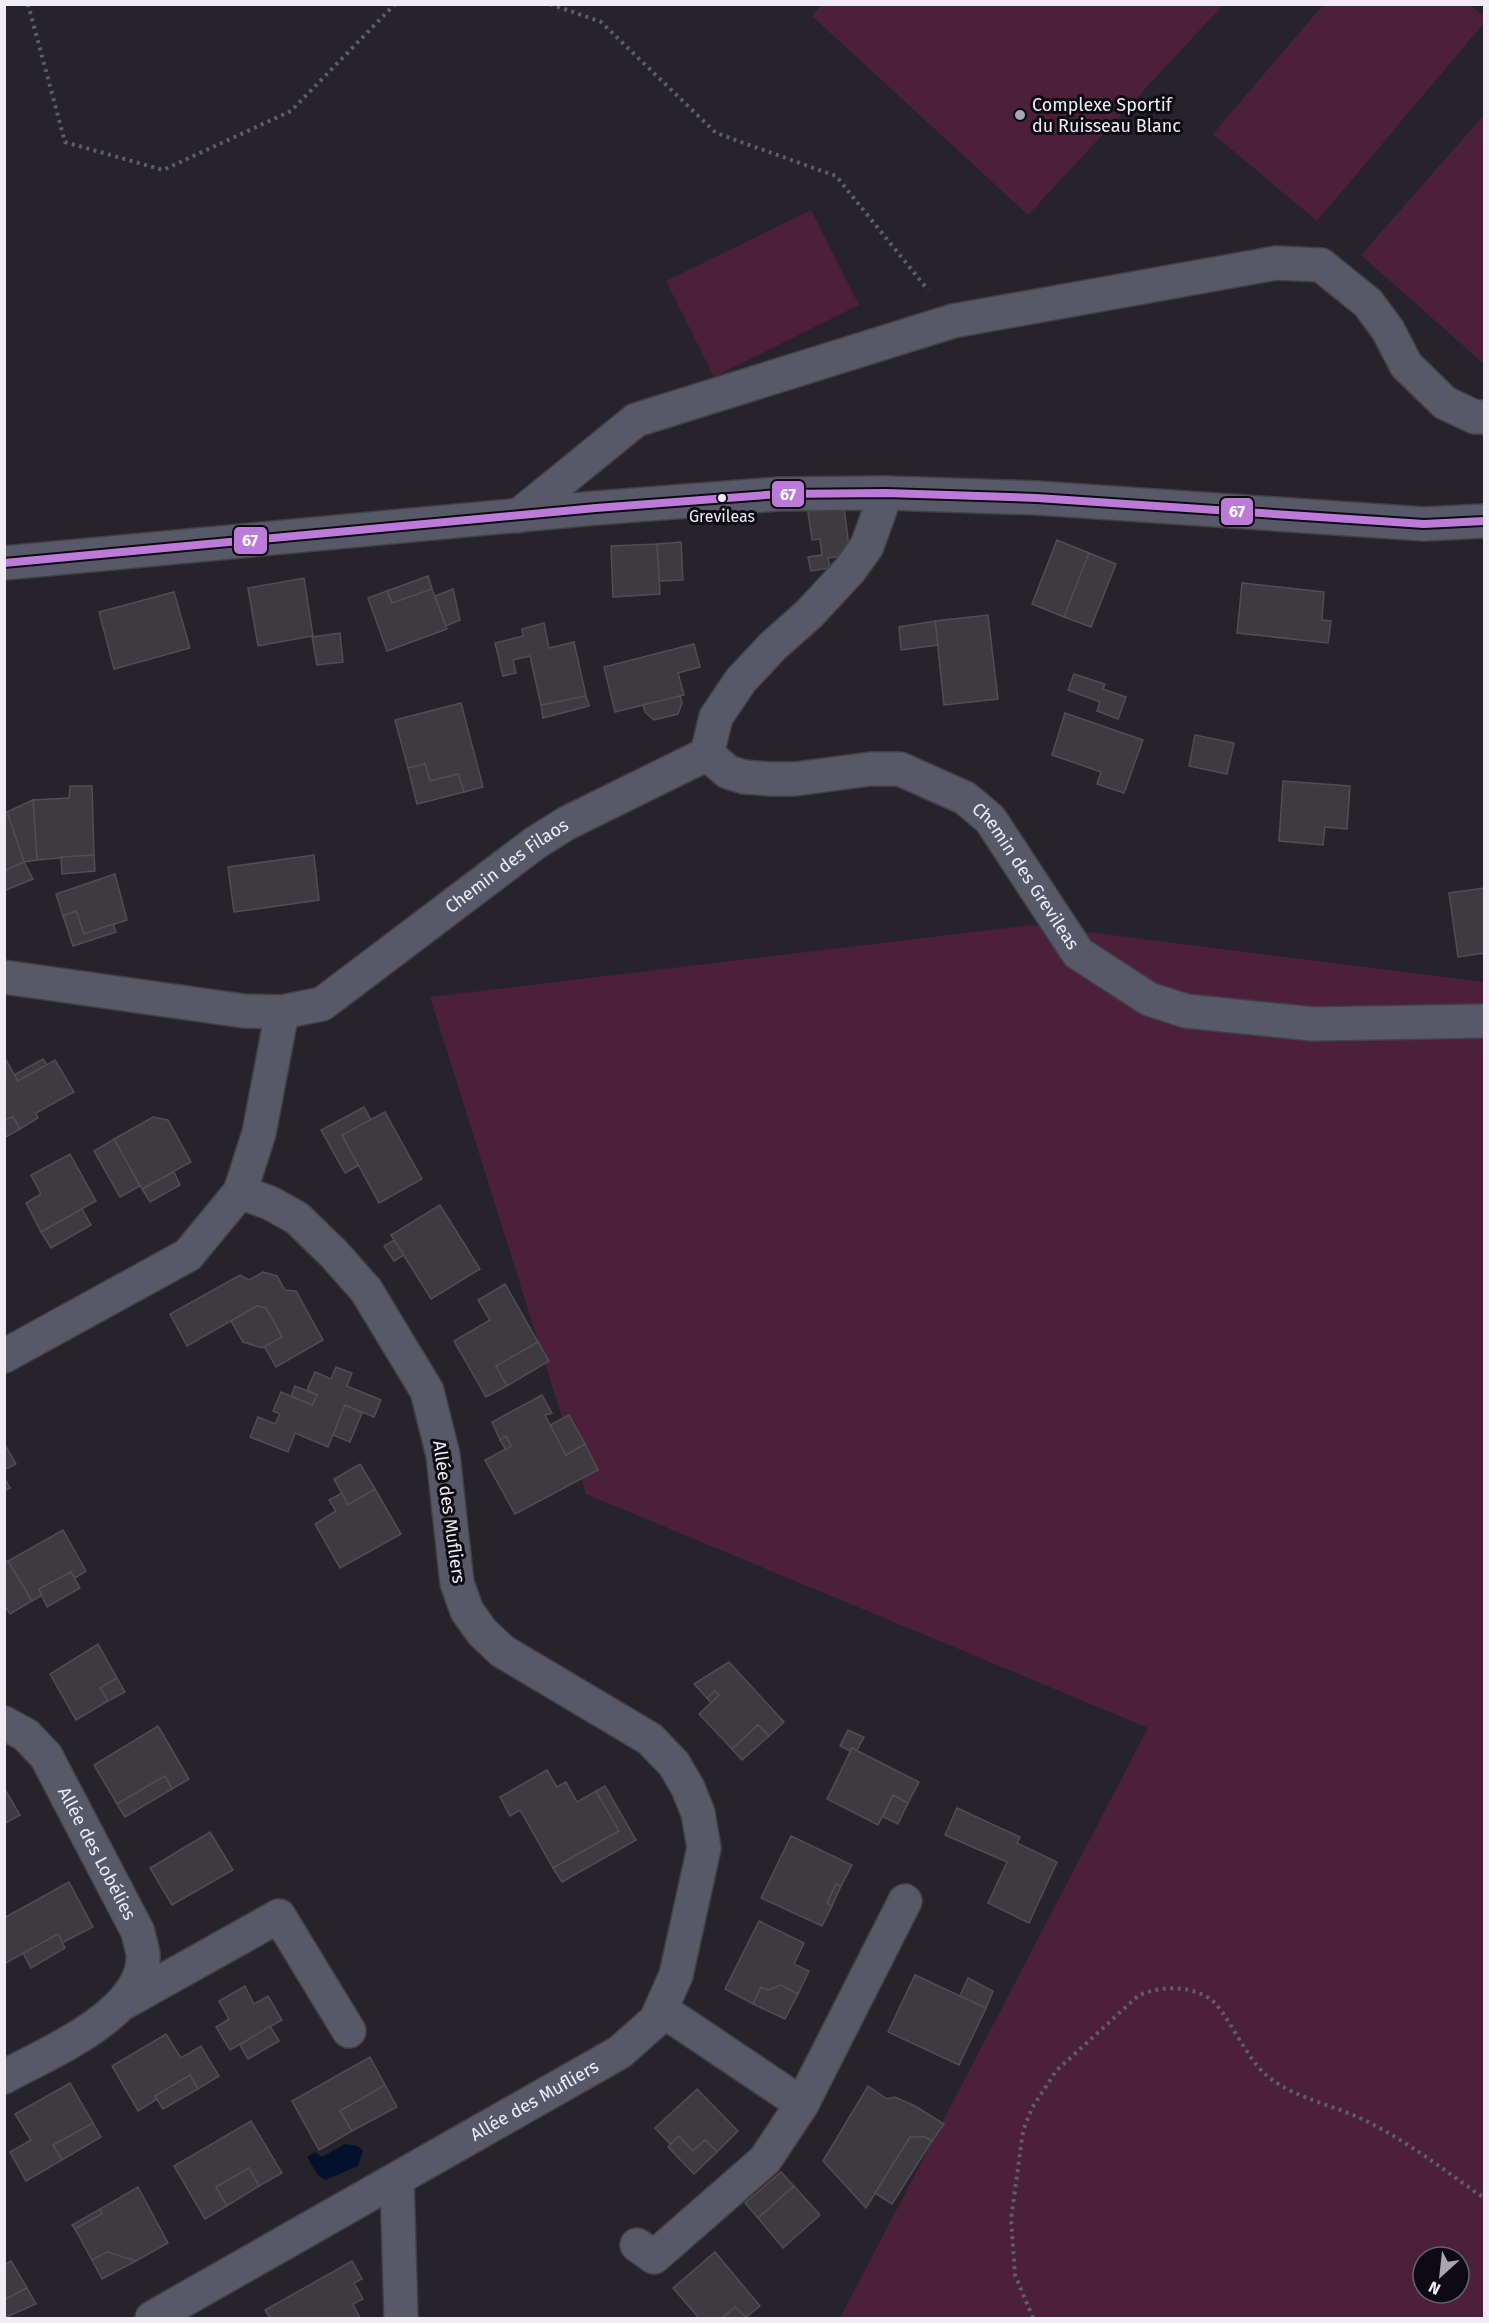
<svg xmlns="http://www.w3.org/2000/svg" width="1489" height="2323" font-family="'Fira Sans',sans-serif">
<style>
.green{fill:#4d203a;fill-rule:evenodd}
.water{fill:#03112c}
.building{fill:#3e3b40;stroke:#504d53;stroke-width:1.5}
.lines{fill:none;stroke-linecap:round;stroke-linejoin:round}
.minor-casing{stroke:#424046;stroke-width:36}
.path{stroke:#5d5e68;stroke-width:4;stroke-dasharray:3 4.5;stroke-linecap:butt}
.minor{stroke:#585968;stroke-width:33}
.bus-1-casing{stroke:#0d0b11;stroke-width:12}
.bus-1{stroke:#bd7bd9;stroke-width:8}
.poi-dot{fill:#a9a6ae;stroke:#0d0b11;stroke-width:2}
.bus-dot{fill:#efecf5;stroke:#0d0b11;stroke-width:2}
.labels{text-anchor:middle;dominant-baseline:central;stroke-width:6;stroke-linejoin:round;paint-order:stroke}
.bus-label{font-size:16px;fill:#efecf5;stroke:#0d0b11}
.poi-label{font-size:18px;fill:#efecf5;stroke:#0d0b11;text-anchor:start}
.street-label{font-size:18px;fill:#efecf5;stroke:#0d0b11}
.line-badge{stroke:#0d0b11;stroke-width:2}
.badge-label{font-size:16px;text-anchor:middle;font-weight:bold;fill:#fff}
</style>
<rect width="100%" height="100%" fill="#26232a"/>
<g class="green">
<path d="M822 4H1223V5L1028 215 812 16Z"/>
<path d="M1323 5H1470L1484 17V23L1317 221 1213 134Z"/>
<path d="M1484 115V364L1361 255Z"/>
<path d="M811 210 859 305 714 377 666 281Z"/>
<path d="M1032 925 1484 982V2318H840L1148 1728 586 1494 430 997ZM1423 2257H1459V2293H1423Z"/>
</g>
<path class="water" d="M345 2144 358 2146 363 2151 358 2166 325 2180 318 2175 307 2157 315 2152 322 2157Z"/>
<g class="building">
<path d="M844 506 850 555 828 558 830 568 811 571 808 557 822 555 820 539 812 540 808 512Z"/>
<path d="M1057 540 1089 553 1064 617 1032 604Z"/>
<path d="M681 542 683 580 659 581 657 544Z"/>
<path d="M657 544 660 594 613 597 611 546Z"/>
<path d="M1089 553 1116 564 1091 627 1064 617Z"/>
<path d="M428 576 432 589 392 603 387 591Z"/>
<path d="M304 578 313 636 258 646 248 588Z"/>
<path d="M1242 583 1324 592 1322 620 1331 621 1328 643 1237 633Z"/>
<path d="M432 589 447 629 387 651 368 598 387 591 392 603Z"/>
<path d="M453 589 460 620 446 626 435 596Z"/>
<path d="M174 592 190 648 114 669 99 612Z"/>
<path d="M988 615 998 699 944 705 935 621Z"/>
<path d="M935 621 938 645 901 650 899 627Z"/>
<path d="M544 623 549 648 574 642 586 696 541 705 530 656 513 660 516 673 503 676 495 643 523 636 522 629Z"/>
<path d="M340 633 343 662 317 665 312 637Z"/>
<path d="M694 644 700 667 678 673 684 695 615 712 604 667Z"/>
<path d="M1074 674 1105 684 1103 689 1126 697 1118 719 1097 711 1100 702 1068 690Z"/>
<path d="M586 696 589 706 543 718 541 705Z"/>
<path d="M680 696 682 703 678 714 654 720 645 712 643 705Z"/>
<path d="M461 703 483 787 464 792 458 774 430 781 425 764 408 768 395 720Z"/>
<path d="M1065 713 1143 740 1124 793 1097 784 1101 772 1052 755Z"/>
<path d="M1195 735 1234 743 1227 774 1189 766Z"/>
<path d="M425 764 430 781 458 774 464 792 417 804 408 768Z"/>
<path d="M1283 781 1350 786 1347 829 1325 827 1323 845 1279 841Z"/>
<path d="M70 786H92L94 855 37 860 33 800 69 798Z"/>
<path d="M33 800 37 860 24 862 7 812Z"/>
<path d="M7 812 24 862 4 871V813Z"/>
<path d="M94 855 95 871 62 874 61 857Z"/>
<path d="M314 855 319 900 234 912 228 867Z"/>
<path d="M24 862 33 879 4 891V871Z"/>
<path d="M115 874 127 920 84 934 76 911 63 916 56 894Z"/>
<path d="M1484 888V953L1458 957 1449 893Z"/>
<path d="M76 911 84 934 113 924 116 932 73 946 63 916Z"/>
<path d="M43 1059 47 1065 18 1081 14 1075Z"/>
<path d="M6 1060 18 1081 55 1060 74 1092 36 1113 38 1118 20 1129 13 1117 4 1120Z"/>
<path d="M364 1107 371 1120 342 1135 359 1165 345 1173 321 1130Z"/>
<path d="M385 1112 422 1179 379 1203 342 1135Z"/>
<path d="M13 1117 20 1129 4 1138V1120Z"/>
<path d="M153 1117 168 1120 191 1162 142 1189 114 1139Z"/>
<path d="M114 1139 140 1186 120 1197 94 1151Z"/>
<path d="M70 1154 96 1201 41 1232 26 1203 41 1194 31 1175Z"/>
<path d="M174 1172 180 1185 150 1202 142 1189Z"/>
<path d="M440 1205 480 1269 431 1299 391 1235Z"/>
<path d="M82 1209 91 1225 51 1248 41 1232Z"/>
<path d="M394 1240 404 1255 394 1261 384 1246Z"/>
<path d="M263 1272 277 1276 285 1290 296 1291 323 1340 276 1367 264 1346 282 1337 266 1308 257 1306 187 1346 170 1314 240 1275 249 1280Z"/>
<path d="M505 1284 538 1342 496 1366 507 1386 486 1397 454 1341 490 1320 478 1300Z"/>
<path d="M257 1306 266 1308 282 1337 262 1348 243 1342 231 1321Z"/>
<path d="M538 1342 549 1361 507 1386 496 1366Z"/>
<path d="M336 1367 352 1373 347 1386 381 1400 374 1417 345 1405 328 1447 295 1433 288 1452 250 1437 258 1417 275 1424 280 1414 273 1411 281 1392 312 1405 317 1395 307 1390 315 1372 331 1379Z"/>
<path d="M295 1386 317 1395 312 1405 291 1396Z"/>
<path d="M542 1395 552 1413 545 1415 566 1455 585 1444 598 1470 515 1514 485 1460 511 1446 506 1436 500 1440 492 1422Z"/>
<path d="M345 1405 362 1413 350 1442 333 1435Z"/>
<path d="M569 1415 585 1444 566 1455 550 1425Z"/>
<path d="M506 1436 511 1446 506 1450 500 1440Z"/>
<path d="M4 1443 16 1464 4 1470Z"/>
<path d="M360 1464 375 1489 348 1505 334 1479Z"/>
<path d="M4 1477 10 1488 4 1491Z"/>
<path d="M375 1489 401 1534 340 1568 315 1524 336 1511 329 1500 342 1493 348 1505Z"/>
<path d="M63 1530 86 1571 75 1578 71 1572 39 1589 41 1596 32 1601 8 1561Z"/>
<path d="M8 1561 32 1601 10 1614 4 1605V1562Z"/>
<path d="M71 1572 80 1588 47 1607 39 1589Z"/>
<path d="M98 1644 117 1678 100 1688 108 1701 76 1720 50 1674Z"/>
<path d="M729 1662 784 1722 769 1736 758 1725 732 1749 699 1714 719 1695 715 1691 707 1698 694 1684Z"/>
<path d="M117 1678 125 1692 108 1701 100 1688Z"/>
<path d="M715 1691 719 1695 711 1703 707 1698Z"/>
<path d="M758 1725 769 1736 742 1760 732 1749Z"/>
<path d="M158 1726 189 1779 172 1789 165 1776 117 1804 94 1765Z"/>
<path d="M848 1730 864 1737 857 1750 852 1748 850 1751 840 1746Z"/>
<path d="M852 1748 919 1782 908 1803 893 1795 878 1825 827 1799Z"/>
<path d="M547 1770 557 1787 566 1782 577 1802 596 1791 619 1831 553 1868 520 1810 510 1816 500 1797Z"/>
<path d="M165 1776 172 1789 125 1817 117 1804Z"/>
<path d="M605 1786 636 1840 562 1882 553 1868 619 1831 596 1791Z"/>
<path d="M4 1788 20 1815 4 1824Z"/>
<path d="M893 1795 908 1803 898 1824 883 1817Z"/>
<path d="M957 1808 1020 1837 1017 1843 1057 1862 1029 1923 988 1903 1007 1862 945 1835Z"/>
<path d="M210 1832 233 1870 172 1905 150 1868Z"/>
<path d="M791 1836 852 1865 841 1886 836 1884 827 1903 832 1906 822 1926 761 1898Z"/>
<path d="M69 1882 93 1927 62 1943 58 1934 4 1964V1918Z"/>
<path d="M836 1884 841 1886 832 1906 827 1903Z"/>
<path d="M759 1921 804 1943 794 1964 809 1971 798 1994 781 1985 768 1990 761 1987 753 2004 725 1989Z"/>
<path d="M58 1934 65 1948 31 1968 23 1953Z"/>
<path d="M915 1975 986 2008 959 2065 888 2032Z"/>
<path d="M968 1978 993 1991 986 2008 960 1996Z"/>
<path d="M781 1985 798 1994 785 2019 753 2004 761 1987 768 1990Z"/>
<path d="M245 1986 254 2004 268 1996 282 2020 230 2050 216 2027 229 2019 219 2001Z"/>
<path d="M270 2026 279 2041 248 2059 240 2045Z"/>
<path d="M166 2034 181 2058 201 2046 219 2076 198 2089 190 2075 155 2096 157 2099 138 2111 112 2066Z"/>
<path d="M370 2057 385 2085 340 2111 352 2131 319 2150 292 2101Z"/>
<path d="M190 2075 198 2089 163 2109 155 2096Z"/>
<path d="M70 2083 93 2123 53 2145 62 2160 26 2181 10 2152 31 2140 15 2114Z"/>
<path d="M385 2085 397 2107 352 2131 340 2111Z"/>
<path d="M868 2086 887 2099 895 2097 915 2106 944 2124 932 2141 925 2137H910L866 2208 823 2161Z"/>
<path d="M697 2089 738 2131 717 2152 705 2140 693 2151 679 2136 671 2145 655 2128Z"/>
<path d="M251 2121 282 2173 259 2186 249 2168 216 2187 227 2206 205 2219 174 2166Z"/>
<path d="M93 2123 101 2137 62 2160 53 2145Z"/>
<path d="M679 2136 693 2151 705 2140 717 2152 694 2174 668 2147Z"/>
<path d="M910 2137H925L932 2141 892 2204 875 2193Z"/>
<path d="M249 2168 259 2186 227 2206 216 2187Z"/>
<path d="M781 2172 794 2186 758 2218 745 2203Z"/>
<path d="M794 2186 820 2215 783 2248 758 2218Z"/>
<path d="M138 2187 168 2243 136 2261 107 2252 92 2260 75 2229 102 2214 100 2209Z"/>
<path d="M100 2209 102 2214 75 2229 72 2225Z"/>
<path d="M107 2252 136 2261 102 2279 92 2260Z"/>
<path d="M715 2252 760 2306 745 2318 735 2307 722 2318H699L673 2288Z"/>
<path d="M11 2261 27 2288 4 2300V2265Z"/>
<path d="M352 2261 362 2279 354 2283 363 2299 353 2304 360 2318H270L265 2310Z"/>
<path d="M27 2288 36 2304 4 2318V2300Z"/>
<path d="M735 2307 747 2318H722Z"/>
</g>
<g class="lines">
<g class="minor-casing">
<g id="minor">
<path d="M518 516 636 420 953 321 1276 263 1321 265 1368 303 1388 330 1406 365 1445 403 1475 417H1484"/>
<path d="M4 563 596 508 779 494 886 493 1037 498 1424 524 1484 521"/>
<path id="s1" d="M707 754 728 772 744 777 771 779H795L870 769H900L965 798 990 819 1078 953 1149 999 1186 1011 1313 1024 1484 1021"/>
<path id="s2" d="M4 977 244 1011 282 1012 322 1004 535 843 567 823 707 754 716 717 741 680 773 646 809 614 849 571 867 546 886 493"/>
<path d="M4 1356 188 1255 240 1192 259 1133 282 1012"/>
<path id="s3" d="M4 1723 26 1735 46 1756 138 1932C139 1939 142 1947 143 1954 147 2013 47 2053 4 2077"/>
<path d="M125 2002 279 1916 349 2031"/>
<path d="M662 2010 802 2104"/>
<path d="M397 2180 401 2318"/>
<path d="M637 2245 654 2257 765 2160 802 2104 905 1901"/>
<path id="s4" d="M152 2318 620 2052 656 2020 676 1975 704 1848 698 1813 688 1788 674 1764 650 1739 502 1651 482 1632 467 1611 457 1583 443 1455 427 1391 366 1290 334 1254 297 1218 270 1203 240 1192"/>
</g>
</g>
<g class="path">
<path d="M28 4 65 142 163 170 291 111 395 4"/>
<path d="M550 4 601 22 716 133 836 176 928 290"/>
<path d="M1033 2318 1015 2275 1011 2220 1023 2131 1032 2108 1056 2071 1139 1995C1162 1986 1187 1985 1209 1998 1225 2008 1246 2058 1266 2075 1293 2098 1331 2104 1362 2119 1406 2140 1444 2170 1484 2198"/>
</g>
<use href="#minor" class="minor"/>
<g class="bus-1-casing">
<path id="bus-1" d="M4 563 596 508 779 494 886 493 1037 498 1424 524 1484 521"/>
</g>
<use href="#bus-1" class="bus-1"/>
</g>
<circle class="poi-dot" cx="1020" cy="115" r="6"/>
<circle class="bus-dot" cx="722" cy="498" r="5"/>
<g class="labels">
<g class="bus-label">
<text x="722" y="516">Grevileas</text>
</g>
<g class="poi-label">
<text x="1032" y="105">Complexe Sportif<tspan x="1032" dy="21">du Ruisseau Blanc</tspan></text>
</g>
<g class="street-label">
<text stroke="none"><textPath href="#s2" startOffset="552">Chemin des Filaos</textPath></text>
<text stroke="none"><textPath href="#s1" startOffset="372">Chemin des Grevileas</textPath></text>
<text transform="translate(449 1512) rotate(82)">Allée des Mufliers</text>
<text stroke="none"><textPath href="#s3" startOffset="164">Allée des Lobélies</textPath></text>
<text stroke="none"><textPath href="#s4" startOffset="440">Allée des Mufliers</textPath></text>
</g>
</g>
<g class="line-badge">
<rect x="771" y="480" width="34" height="28" rx="6" fill="#bd7bd9"/>
<rect x="1220" y="497" width="34" height="29" rx="6" fill="#bd7bd9"/>
<rect x="233" y="526" width="35" height="29" rx="6" fill="#bd7bd9"/>
</g>
<g class="badge-label">
<text x="788" y="500">67</text>
<text x="1237" y="517">67</text>
<text x="250" y="546">67</text>
</g>
<rect width="1489" height="2323" fill="none" stroke="#efecf5" stroke-width="12"/>
<g transform="translate(1441 2275) rotate(207)"><circle r="28" fill="#0d0b11" stroke="#67656c" stroke-width="1.5"/>
<path d="M0-4.5L10 22L0 15L-10 22Z" fill="#a9a6ae"/>
<text y="-9" font-size="16" font-weight="bold" text-anchor="middle" fill="#efecf5">N</text>
</g>
</svg>
